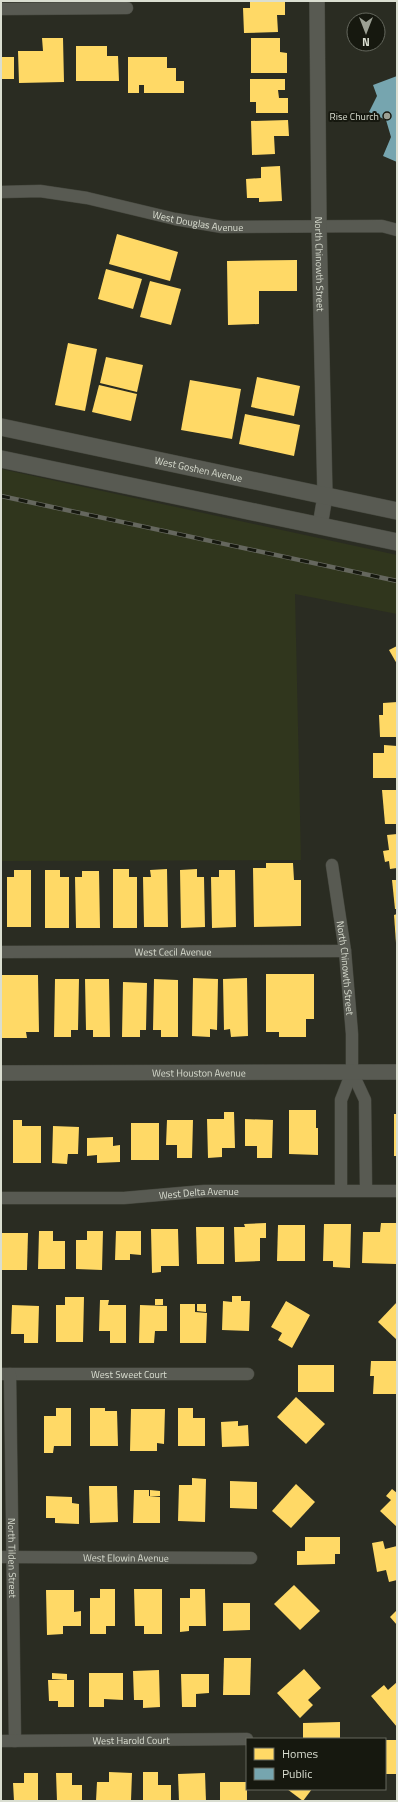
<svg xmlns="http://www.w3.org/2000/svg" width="398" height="1802" font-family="'Titillium Web',sans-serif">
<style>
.built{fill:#30361d}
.homes{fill:#ffd966}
.public{fill:#76a5af}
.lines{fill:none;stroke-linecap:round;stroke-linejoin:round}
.minor-casing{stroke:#46483f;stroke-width:13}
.tertiary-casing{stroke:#46483f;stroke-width:16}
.secondary-casing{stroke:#46483f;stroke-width:18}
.minor{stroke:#585a52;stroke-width:12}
.tertiary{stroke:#585a52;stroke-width:15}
.secondary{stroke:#585a52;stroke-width:17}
.rail-casing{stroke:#65675e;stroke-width:4.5}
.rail{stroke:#16180f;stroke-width:3;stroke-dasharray:9;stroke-linecap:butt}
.poi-dot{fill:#9ca094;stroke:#16180f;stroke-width:1.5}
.labels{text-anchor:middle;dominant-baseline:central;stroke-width:4;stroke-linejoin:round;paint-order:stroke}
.poi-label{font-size:10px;fill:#daded1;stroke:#16180f;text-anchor:end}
.street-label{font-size:10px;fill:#daded1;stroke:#16180f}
</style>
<rect width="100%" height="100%" fill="#2a2c22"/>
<path class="built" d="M1 469 397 555V614L295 594 301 860 1 861Z"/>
<g class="homes">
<path d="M250 1H285V15H277L278 32 244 33 243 8H250Z"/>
<path d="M42 38H63L64 82 19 83 18 51H43Z"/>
<path d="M251 38H280V52L287 53V73H251Z"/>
<path d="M76 46H107V56H118L119 81H76Z"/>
<rect x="1" y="57" width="13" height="22"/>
<path d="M128 57H167V68H176V81H184V93H144V85H139V93H128Z"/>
<path d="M250 79H285V90H278L279 98H288V113H256V102H250Z"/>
<path d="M288 120 289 136H274L275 154 252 155 251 121Z"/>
<path d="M280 166 282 201 259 202V198H247L246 179 261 178V167Z"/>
<path d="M117 234 178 252 170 281 109 264Z"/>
<path d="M297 260V291H259V324L228 325 227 261Z"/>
<path d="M106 269 142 279 133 309 98 299Z"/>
<path d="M150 281 181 289 171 325 140 317Z"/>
<path d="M68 343 97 349 85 411 55 405Z"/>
<path d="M106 357 143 365 137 392 100 383Z"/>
<path d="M257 377 300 386 294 416 251 407Z"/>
<path d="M190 380 241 389 232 439 181 430Z"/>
<path d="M99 385 137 394 131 421 92 412Z"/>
<path d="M245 414 300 425 294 456 239 444Z"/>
<path d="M397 646V664L389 650Z"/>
<path d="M397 702V737H380L379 715H383V703Z"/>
<path d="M384 745 397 746V778H373V753H384Z"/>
<path d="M382 790H397V824H385Z"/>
<path d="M397 834V868L390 869 389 861 385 862 383 851 389 850 387 835Z"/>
<path d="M266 863H293L294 880H301V926L254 927 253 868H266Z"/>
<path d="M113 869H129V877H137V928H113Z"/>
<path d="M167 869 168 927H144L143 877H151L150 870Z"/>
<path d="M197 869V877H204L205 927 181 928 180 870Z"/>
<path d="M14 870H31V927H7V877H14Z"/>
<path d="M45 870H60V877H69V928H45Z"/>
<path d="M219 870H235L236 927 212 928 211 877H219Z"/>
<path d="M82 871H99L100 928H76L75 877H82Z"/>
<path d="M392 880H397V909H395Z"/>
<path d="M397 914V943H396L394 915Z"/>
<path d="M266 974H314V1019H306V1037H279V1032H266Z"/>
<path d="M1 975H38L39 1032H26L27 1038H1Z"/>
<path d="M193 978 218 979 217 1030 210 1029V1037L192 1036Z"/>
<path d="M247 978 248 1036 231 1037 230 1029 224 1030 223 979Z"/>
<path d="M55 979H79L78 1030H71V1037H54Z"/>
<path d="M85 979H109L110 1037H93V1030H86Z"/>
<path d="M154 979 178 980V1037H161V1030H153Z"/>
<path d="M123 982 147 983 146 1030H140V1037H122Z"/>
<path d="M289 1110H316V1128H318V1155L289 1154Z"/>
<path d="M224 1112H234L235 1148H222V1157L208 1158 207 1119H224Z"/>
<rect x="394" y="1114" width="3" height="42"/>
<path d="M245 1119 273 1120 272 1158H257V1146H245Z"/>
<path d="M13 1120H22V1126H41V1163H13Z"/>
<path d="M167 1120H193L192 1158H177V1145H166Z"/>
<rect x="131" y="1123" width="28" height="37"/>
<path d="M53 1126 79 1127 78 1154H68L67 1164 52 1163Z"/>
<path d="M113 1137V1146L120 1145V1162L97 1163V1155L87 1156V1138Z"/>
<path d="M266 1223V1238H260V1261L235 1262 234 1227H245L244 1224Z"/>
<path d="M381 1223H397L396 1264 362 1263 363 1232H380Z"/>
<path d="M324 1224H351L350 1268 333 1267V1261H323Z"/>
<path d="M278 1225H305V1261H277Z"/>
<path d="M196 1227H224V1264H197Z"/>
<path d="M151 1229H178L179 1266H161V1272L152 1273Z"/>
<path d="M39 1231H53V1241H65V1269H38Z"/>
<path d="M87 1231H103L102 1270 76 1269V1240H87Z"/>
<path d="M116 1231H141V1255L130 1254V1260H115Z"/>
<path d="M1 1233H28L27 1270H1Z"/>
<path d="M232 1296H241V1301H250L249 1331 222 1330 223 1301 232 1302Z"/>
<path d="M65 1297H84L83 1342H56V1305H65Z"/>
<rect x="155" y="1299" width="8" height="6"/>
<path d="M100 1300H109L108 1305H126V1343H110V1331H99Z"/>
<path d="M286 1301 310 1315 292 1348 278 1340 282 1333 271 1327Z"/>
<path d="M397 1302V1340L378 1322Z"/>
<path d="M180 1304H195V1312L207 1313 206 1343H180Z"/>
<path d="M197 1304H206V1312L197 1311Z"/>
<path d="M12 1305 39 1306 38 1343H24V1334H11Z"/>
<path d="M140 1305 167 1306V1331H155L154 1343H139Z"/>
<path d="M371 1361H397V1394H373L374 1376H370Z"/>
<rect x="298" y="1365" width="36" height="27"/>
<path d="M296 1397 325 1424 306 1444 277 1417Z"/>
<path d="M56 1408H71V1446H54L53 1453H44V1416H56Z"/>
<path d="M90 1408H105V1411H117L118 1446H90Z"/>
<path d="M178 1408H193V1418H205V1446H178Z"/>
<path d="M131 1409H165L164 1444 157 1443V1451H130Z"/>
<path d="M238 1421V1426L248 1425 249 1446 222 1447 221 1422Z"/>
<path d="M192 1478 206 1479 205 1522 178 1521 179 1485H192Z"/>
<path d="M230 1481 257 1482V1509L230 1508Z"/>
<path d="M296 1484 315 1502 291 1528 272 1511Z"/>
<path d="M89 1486H117L118 1522 90 1523Z"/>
<path d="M392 1489 397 1493V1527L380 1511 391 1500 386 1496Z"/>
<path d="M134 1490H149V1496L160 1497V1523H133Z"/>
<path d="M150 1490 160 1491V1496H150Z"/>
<path d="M46 1496 72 1497V1503L79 1504V1524L55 1523V1518H46Z"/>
<path d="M305 1537H340V1554H335V1564L297 1565V1551H305Z"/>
<path d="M383 1541 385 1549 397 1546V1580L389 1582 386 1570 377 1572 372 1543Z"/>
<path d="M294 1585 320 1611 300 1630 274 1604Z"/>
<path d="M100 1589H115V1626H106V1634H90V1598H100Z"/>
<path d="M134 1589H162V1634H144V1626H135Z"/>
<path d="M190 1589H205L206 1626H189V1631L180 1632V1598H190Z"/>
<path d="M46 1590H74V1612L81 1611V1626H63V1634L47 1635Z"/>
<path d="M223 1603H250V1630L223 1631Z"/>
<path d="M397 1610V1625L390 1617Z"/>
<path d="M224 1658H251L250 1695H223Z"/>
<path d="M304 1669 321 1688 308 1700 313 1705 300 1718 277 1693Z"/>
<path d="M159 1670 160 1707 143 1708V1700H134L133 1671Z"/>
<path d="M52 1673 67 1674V1680L52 1679Z"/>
<path d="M89 1673H123V1700L104 1699V1707H89Z"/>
<path d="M181 1674H209V1693L196 1694V1707H182Z"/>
<path d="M48 1680H74V1707H58V1701H49Z"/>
<path d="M397 1682V1727L371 1696 384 1685 388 1690Z"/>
<path d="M340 1722V1739H303V1723Z"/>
<rect x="385" y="1740" width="12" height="34"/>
<path d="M109 1772 132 1773 131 1801H96L97 1782H109Z"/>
<path d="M143 1772H158V1785H171V1801H143Z"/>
<path d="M24 1773H38V1801H14L13 1783H24Z"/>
<path d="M56 1773H72V1785H82V1801H57Z"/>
<path d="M205 1773 206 1801H179L178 1774Z"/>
<rect x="220" y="1782" width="27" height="19"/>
<path d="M287 1789H312L303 1801Z"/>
</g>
<path class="public" d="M397 76V162L383 156 391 137 386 120 369 112 377 96 373 85Z"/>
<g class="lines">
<g class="minor-casing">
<g id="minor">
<path d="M1 9 127 8"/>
<path id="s1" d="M1 192 40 191 87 198 175 219 222 227 382 226 397 230"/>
<path id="s2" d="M332 865 345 951 352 1034V1072L341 1100V1190"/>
<path id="s3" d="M1 952 345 951"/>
<path d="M352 1072 365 1100 366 1189"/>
<path id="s4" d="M1 1198H124L204 1191H397"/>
<path id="s5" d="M1 1374H248"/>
<path id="s6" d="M10 1374 15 1741"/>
<path id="s7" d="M1 1557 251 1558"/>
<path id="s8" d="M1 1741 247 1739"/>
</g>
</g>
<g class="tertiary-casing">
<g id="tertiary">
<path id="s9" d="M317 1 319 226 325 496 320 526"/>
<path id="s10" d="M1 1073 397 1072"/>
</g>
</g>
<g class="secondary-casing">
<g id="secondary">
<path id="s11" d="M1 427 397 511"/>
<path d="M1 459 397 542"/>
</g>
</g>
<use href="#minor" class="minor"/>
<use href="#tertiary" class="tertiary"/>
<use href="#secondary" class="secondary"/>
<g class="rail-casing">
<path id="rail" d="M1 496 397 581"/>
</g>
<use href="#rail" class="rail"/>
</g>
<circle class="poi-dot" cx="387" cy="116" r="4"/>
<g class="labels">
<g class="poi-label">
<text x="379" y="116">Rise Church</text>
</g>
<g class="street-label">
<text stroke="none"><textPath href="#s1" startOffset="200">West Douglas Avenue</textPath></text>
<text stroke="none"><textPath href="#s9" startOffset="263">North Chinowth Street</textPath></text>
<text stroke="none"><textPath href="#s11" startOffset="202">West Goshen Avenue</textPath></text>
<text stroke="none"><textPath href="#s3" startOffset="172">West Cecil Avenue</textPath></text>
<text stroke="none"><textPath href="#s2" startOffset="104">North Chinowth Street</textPath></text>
<text stroke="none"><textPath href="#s10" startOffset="198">West Houston Avenue</textPath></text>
<text stroke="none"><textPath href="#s4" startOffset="198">West Delta Avenue</textPath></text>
<text stroke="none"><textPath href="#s5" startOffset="128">West Sweet Court</textPath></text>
<text stroke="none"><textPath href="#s6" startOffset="184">North Tilden Street</textPath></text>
<text stroke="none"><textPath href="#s7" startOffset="125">West Elowin Avenue</textPath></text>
<text stroke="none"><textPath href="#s8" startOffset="130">West Harold Court</textPath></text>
</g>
</g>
<rect width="398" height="1802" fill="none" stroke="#daded1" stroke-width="4"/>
<rect x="246" y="1738" width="140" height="52" fill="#16180f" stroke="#64675d"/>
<rect x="254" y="1748" width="20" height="12" fill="#ffd966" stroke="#64675d"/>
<text x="282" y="1758" font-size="12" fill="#daded1">Homes</text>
<rect x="254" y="1768" width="20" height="12" fill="#76a5af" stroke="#64675d"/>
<text x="282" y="1778" font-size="12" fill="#daded1">Public</text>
<g transform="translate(366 32) rotate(180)"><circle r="19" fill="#16180f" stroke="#64675d"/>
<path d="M0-3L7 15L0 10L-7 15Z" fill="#9ca094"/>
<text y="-6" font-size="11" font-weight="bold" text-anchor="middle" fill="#daded1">N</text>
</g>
</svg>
